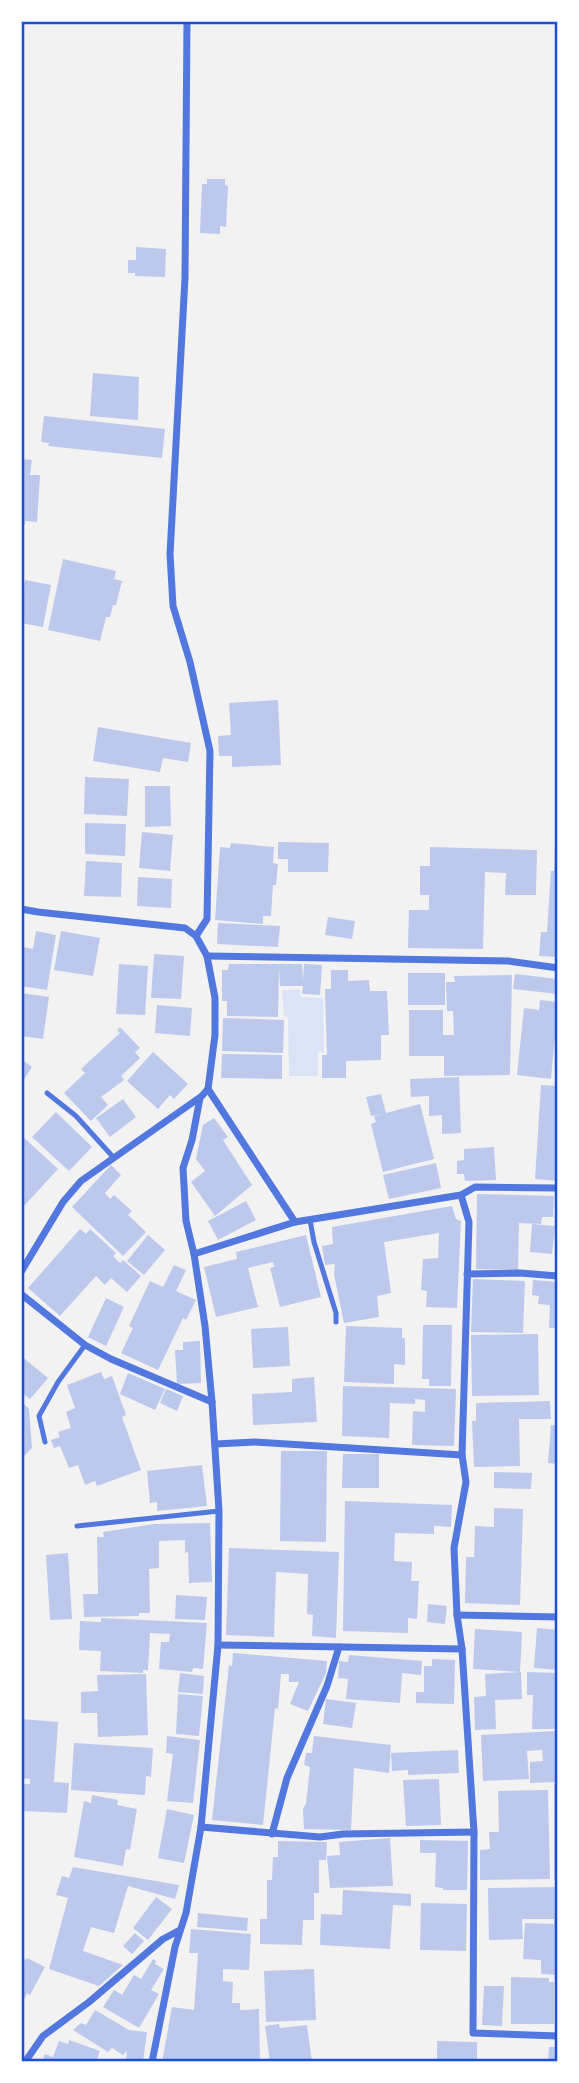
<svg xmlns="http://www.w3.org/2000/svg" width="579" height="2083" font-family="'Open Sans',sans-serif">
<style>
.green{fill:#dbe4f7}
.building{fill:#bdc9ec}
.lines{fill:none;stroke-linecap:round;stroke-linejoin:round}
.service{stroke:#5277de;stroke-width:5}
.minor{stroke:#5277de;stroke-width:7}
.neatline{fill:none;stroke:#1d4ed8;stroke-width:2.5}
</style>
<rect width="100%" height="100%" fill="#f2f2f2"/>
<path class="green" d="M300 989 301 997 323 998 324 1052H318V1076H289L288 1017 284 1016 282 990Z"/>
<g class="building">
<path d="M207 179H225V185L228 186 226 227 220 226V234L200 233 202 184H207Z"/>
<path d="M136 247 166 249 165 277 135 276V273H128V260H136Z"/>
<path d="M93 373 139 377 138 420 90 416Z"/>
<path d="M44 416 165 429 162 458 48 446 49 443 41 442Z"/>
<path d="M21 459 32 460 30 475H40L37 522 25 521V525L21 524Z"/>
<path d="M63 559 116 571 114 579 122 581 116 605H113L110 617H106L100 641 48 630Z"/>
<path d="M25 580 51 585 43 627 21 623V599Z"/>
<path d="M278 700 281 765 232 767V756H219L218 736 231 735 229 703Z"/>
<path d="M98 727 191 743 188 762 163 758 160 772 93 761Z"/>
<path d="M85 777 129 779 127 816 84 814Z"/>
<path d="M145 786H170L171 826 145 827Z"/>
<path d="M85 823 126 824 125 856 85 854Z"/>
<path d="M142 832 173 835 170 871 139 868Z"/>
<path d="M278 842 329 843 328 872H288V859H278Z"/>
<path d="M231 843 274 847 273 863 278 864 276 885H273L271 916H263V924L215 920 220 847 230 848Z"/>
<path d="M555 844H558V957L539 956 541 932H547L551 871H554Z"/>
<path d="M430 847 537 850 536 895H505L506 873 485 872 483 949 408 948 409 910H429V895H420V866H430Z"/>
<path d="M86 861 122 863 121 897 84 896Z"/>
<path d="M138 877 172 879 171 908 137 906Z"/>
<path d="M328 917 355 921 352 939 325 935Z"/>
<path d="M218 923 280 926 278 947 217 944Z"/>
<path d="M36 931 56 935 47 990 21 986 23 947 33 949Z"/>
<path d="M61 931 100 938 93 976 54 970Z"/>
<path d="M154 954 184 956 181 999 151 998Z"/>
<path d="M119 964 148 966 145 1015 116 1014Z"/>
<path d="M229 964H302L303 980 304 964 322 965 320 995 302 994 303 986H280L279 968 278 1017 227 1016V1001H222V970H228Z"/>
<path d="M331 970H348V981L369 980 370 991H387L389 1035H381V1060L346 1061V1078H322V1055H327L325 989H331Z"/>
<rect x="408" y="973" width="37" height="32"/>
<path d="M515 974 558 979V994L513 989Z"/>
<path d="M512 975 510 1075 444 1076V1056H409V1010H443V1035H454L453 1011H447L446 982H455L454 976Z"/>
<path d="M21 993 49 997 43 1039 21 1036Z"/>
<path d="M540 1000 558 1002 551 1079 517 1075 524 1008 539 1010Z"/>
<path d="M157 1005 192 1008 190 1036 155 1033Z"/>
<path d="M223 1018 284 1020 283 1053 222 1051Z"/>
<path d="M120 1027 140 1048 135 1052 140 1058 121 1076 124 1080 101 1097 108 1105 91 1121 64 1093 85 1073 81 1069 120 1033 117 1030Z"/>
<path d="M153 1052 188 1084 174 1099 170 1095 158 1109 127 1081Z"/>
<path d="M222 1054 282 1055V1079L221 1078Z"/>
<path d="M21 1059 32 1067 21 1084Z"/>
<path d="M459 1077 461 1133 442 1134V1115L429 1116V1096L411 1097 410 1079Z"/>
<path d="M541 1085 558 1086V1181L535 1179Z"/>
<path d="M381 1094 386 1113 420 1104 434 1159 383 1172 371 1124 376 1122 374 1116 382 1114 371 1116 366 1097Z"/>
<path d="M123 1099 136 1117 110 1137 96 1118Z"/>
<path d="M56 1112 92 1147 69 1171 32 1137Z"/>
<path d="M214 1118 228 1137 223 1140 252 1185 215 1216 191 1182 205 1171 196 1159 203 1125Z"/>
<path d="M21 1135 58 1169 24 1206 21 1203Z"/>
<path d="M494 1147 496 1180 465 1181 464 1174H457V1161L464 1160V1149Z"/>
<path d="M436 1163 441 1188 389 1199 383 1175Z"/>
<path d="M111 1165 121 1175 105 1193 110 1199 114 1195 132 1211 128 1215 146 1232 123 1256 72 1207Z"/>
<path d="M477 1194 554 1196 553 1217H542L541 1224 519 1223 518 1270 476 1269Z"/>
<path d="M246 1201 256 1220 218 1240 208 1221Z"/>
<path d="M452 1206 456 1219 461 1221 457 1308 426 1307 427 1291 421 1290 423 1259 438 1258 439 1233 384 1242 391 1293 377 1296 379 1317 344 1323 334 1274 335 1264 325 1265 322 1246 333 1244 332 1227Z"/>
<path d="M532 1224 555 1226 552 1254 530 1252Z"/>
<path d="M80 1229 86 1234 90 1229 116 1253 113 1256 120 1263 123 1260 141 1276 127 1292 111 1278 105 1285 96 1276 60 1316 28 1288Z"/>
<path d="M148 1235 165 1250 144 1275 127 1261Z"/>
<path d="M306 1235 321 1297 280 1307 270 1268 274 1267 273 1262 248 1268 258 1307 216 1317 204 1267 237 1259 236 1252Z"/>
<path d="M174 1265 186 1270 176 1291 196 1300 186 1320 183 1318 158 1370 121 1353 133 1328 129 1326 150 1281 163 1287Z"/>
<path d="M473 1279 525 1281 523 1333 471 1332Z"/>
<path d="M533 1280 558 1282V1328H549L550 1305 538 1304 539 1296 532 1295Z"/>
<path d="M106 1298 124 1307 106 1346 88 1337Z"/>
<path d="M423 1325H452L451 1386H429V1379H422Z"/>
<path d="M346 1326 402 1328V1338H405V1365L394 1364V1384L344 1382Z"/>
<path d="M288 1327 290 1366 253 1368 251 1329Z"/>
<path d="M538 1334 539 1395 472 1396 471 1335Z"/>
<path d="M200 1341 201 1383 177 1384 175 1350H183V1342Z"/>
<path d="M21 1356 48 1378 30 1399 21 1392Z"/>
<path d="M101 1372 104 1379 112 1376 126 1415 122 1417 141 1470 97 1486 95 1481 85 1485 78 1465 69 1468 60 1446 54 1448 51 1440 60 1437 58 1432 71 1428 66 1412 75 1408 67 1385Z"/>
<path d="M128 1373 165 1389 155 1410 120 1394Z"/>
<path d="M314 1377 317 1422 253 1425 252 1394 292 1392V1379Z"/>
<path d="M343 1386 456 1389 454 1446 412 1445 413 1411 425 1412V1400L415 1399V1404L390 1403 389 1438 342 1436Z"/>
<path d="M166 1389 183 1396 177 1411 160 1403Z"/>
<path d="M21 1401 29 1409 32 1448 21 1459Z"/>
<path d="M550 1401 551 1419H519L520 1466 474 1467 472 1421H476V1403Z"/>
<path d="M551 1425 558 1426V1464L548 1463Z"/>
<path d="M281 1451H327L326 1542 280 1541Z"/>
<path d="M343 1454H379V1488H342Z"/>
<path d="M202 1465 207 1506 157 1511V1502L150 1503 147 1471Z"/>
<path d="M494 1472 532 1473 531 1489 494 1488Z"/>
<path d="M345 1501 452 1505 451 1527 434 1526V1534L395 1533 394 1561 412 1562 411 1581H419L417 1619 408 1618V1633L343 1631Z"/>
<path d="M494 1508 523 1509 520 1605 465 1603 466 1557H474L475 1526 494 1527Z"/>
<path d="M210 1523 212 1582 189 1583 188 1552 185 1553V1540L159 1541V1568L149 1569 150 1613H139V1616L84 1617 83 1594H98L97 1537H104L103 1532 154 1524Z"/>
<path d="M229 1548 339 1552 336 1638 312 1636 313 1615 307 1614 308 1574 276 1572 274 1637 226 1635Z"/>
<path d="M68 1553 72 1619 50 1620 46 1555Z"/>
<path d="M176 1595 207 1597 205 1620 175 1619Z"/>
<path d="M428 1604 447 1606 445 1624 427 1622Z"/>
<path d="M101 1618 207 1623 203 1669 193 1668 192 1672 159 1669 161 1642H169L170 1634 150 1633 148 1670H143V1673L100 1671 101 1651 79 1650 80 1621 101 1622Z"/>
<path d="M537 1628 558 1630V1670L534 1668Z"/>
<path d="M475 1629 522 1632 520 1672 473 1669Z"/>
<path d="M233 1653 327 1661 326 1673 308 1711 290 1704 299 1682H289V1674H281L278 1709 275 1708 263 1825 212 1820 229 1665 232 1666Z"/>
<path d="M349 1655 422 1661 421 1675 402 1673 400 1703 346 1699 348 1679 338 1678 339 1661 348 1662Z"/>
<path d="M432 1659 455 1660 454 1704 416 1703V1692H424V1666H432Z"/>
<path d="M521 1672 522 1699 495 1700 496 1729 475 1730 474 1697 486 1696 485 1674Z"/>
<path d="M527 1672 558 1673V1729H532L533 1695H527Z"/>
<path d="M180 1673 204 1676 203 1694 178 1692Z"/>
<path d="M146 1674 148 1735 98 1737 97 1713H81V1692L98 1691 97 1675Z"/>
<path d="M178 1694 203 1696 199 1736 176 1734Z"/>
<path d="M326 1699 356 1703 352 1728 323 1724Z"/>
<path d="M21 1719 58 1722 54 1782 69 1783 67 1813 22 1811 23 1784H30V1779L21 1778Z"/>
<path d="M558 1731V1782L530 1783V1762L543 1761 542 1750 527 1751 529 1779 483 1781 481 1735Z"/>
<path d="M167 1736 200 1740 193 1803 167 1801 173 1754 166 1753Z"/>
<path d="M314 1736 391 1745 389 1773 354 1768 351 1830 304 1829 303 1809 306 1803 310 1767 304 1765 306 1753H312Z"/>
<path d="M74 1743 153 1748 151 1777 146 1776 145 1795 71 1790Z"/>
<path d="M458 1750 459 1773 408 1775V1770L392 1771 391 1753Z"/>
<path d="M439 1779 441 1825 406 1826 403 1780Z"/>
<rect x="554" y="1784" width="4" height="95"/>
<path d="M548 1790 550 1879 480 1880V1850L490 1849 489 1832H499L498 1791Z"/>
<path d="M92 1795 118 1800 117 1805 137 1809 130 1850 126 1849 123 1866 74 1857 84 1801 91 1803Z"/>
<path d="M167 1809 194 1815 184 1863 158 1858Z"/>
<path d="M390 1838 393 1886 330 1888 327 1856 340 1855 339 1842Z"/>
<path d="M420 1840 468 1841 467 1890H443V1888L435 1887 436 1853H420Z"/>
<path d="M278 1841 327 1842 326 1860H319V1893H314V1920H303L302 1945 260 1944V1919H267V1880H272L273 1857H278Z"/>
<path d="M73 1867 179 1885 175 1899 128 1886 114 1933 91 1927 83 1951 123 1965 99 1986 49 1969 68 1898 56 1895 62 1876 69 1878Z"/>
<path d="M558 1887V1936L553 1937H558V1975L541 1974V1960L523 1959 525 1923 554 1924V1919H522L523 1939 489 1940 488 1888Z"/>
<path d="M343 1890 411 1894V1906L393 1905 390 1949 320 1945 321 1914 342 1915Z"/>
<path d="M156 1897 172 1909 148 1940 133 1928Z"/>
<path d="M421 1903 467 1904 466 1951 420 1950Z"/>
<path d="M198 1913 248 1918 247 1931 197 1927Z"/>
<path d="M191 1929 251 1934 249 1970 223 1969V1981L233 1982 232 2003H240V2010L259 2009 260 2062H162L172 2007 194 2010 198 1953H189Z"/>
<path d="M135 1933 144 1941 132 1954 123 1946Z"/>
<path d="M21 1957 26 1960 27 1958 45 1967 30 1995 27 1993 21 2005Z"/>
<path d="M153 1959 156 1961 155 1964 164 1969 151 1990 159 1994 139 2028 103 2007 114 1990 122 1995 134 1975 141 1979Z"/>
<path d="M314 1969 316 2020 266 2022 264 1971Z"/>
<path d="M511 1977 549 1978V1982H554V2024H511Z"/>
<path d="M484 1986H504L502 2026 482 2025Z"/>
<path d="M95 2010 129 2030 147 2032 143 2062H126L127 2051 123 2055 112 2048 108 2052 73 2030 81 2023 86 2025Z"/>
<path d="M279 2024 280 2028 307 2025 312 2062H270L265 2026Z"/>
<path d="M69 2040 100 2051 96 2062H42L45 2054 53 2057 59 2041 68 2044Z"/>
<path d="M437 2041 477 2042V2062H437Z"/>
<path d="M549 2047H558V2062H548Z"/>
</g>
<g class="lines">
<g class="service">
<path d="M47 1093 76 1116 114 1158"/>
<path d="M310 1220 314 1242 336 1313V1322"/>
<path d="M45 1442 39 1416 58 1382 85 1345"/>
<path d="M77 1526 219 1511"/>
</g>
<g class="minor">
<path d="M187 21 185 278 170 554 173 606 190 662 210 751 207 919 196 936"/>
<path d="M21 909 38 912 185 928 196 936 207 956 215 998V1035L208 1089 200 1098 192 1140 183 1168 186 1221 194 1254 205 1326 212 1402 219 1511 218 1645 201 1827 186 1913 175 1947 152 2062"/>
<path d="M207 956 508 961 558 968"/>
<path d="M208 1089 295 1222"/>
<path d="M461 1195 469 1222 462 1455 466 1482 454 1548 457 1615 462 1649 474 1832 473 2033 558 2036"/>
<path d="M194 1254 295 1222 461 1195 475 1187 558 1188"/>
<path d="M21 1272 63 1202 81 1181 199 1098"/>
<path d="M467 1274 520 1273 558 1276"/>
<path d="M21 1294 85 1345 111 1359 212 1402"/>
<path d="M215 1444 255 1442 462 1455"/>
<path d="M457 1615 558 1617"/>
<path d="M218 1645 462 1649"/>
<path d="M201 1827 320 1837 343 1834 474 1832"/>
<path d="M272 1834 287 1778 327 1686 339 1647"/>
<path d="M25 2062 43 2036 89 2002 163 1939 180 1930"/>
</g>
</g>
<rect width="579" height="2083" fill="none" stroke="#ffffff" stroke-width="46"/>
<rect x="23" y="23" width="533" height="2037" class="neatline"/>
</svg>
